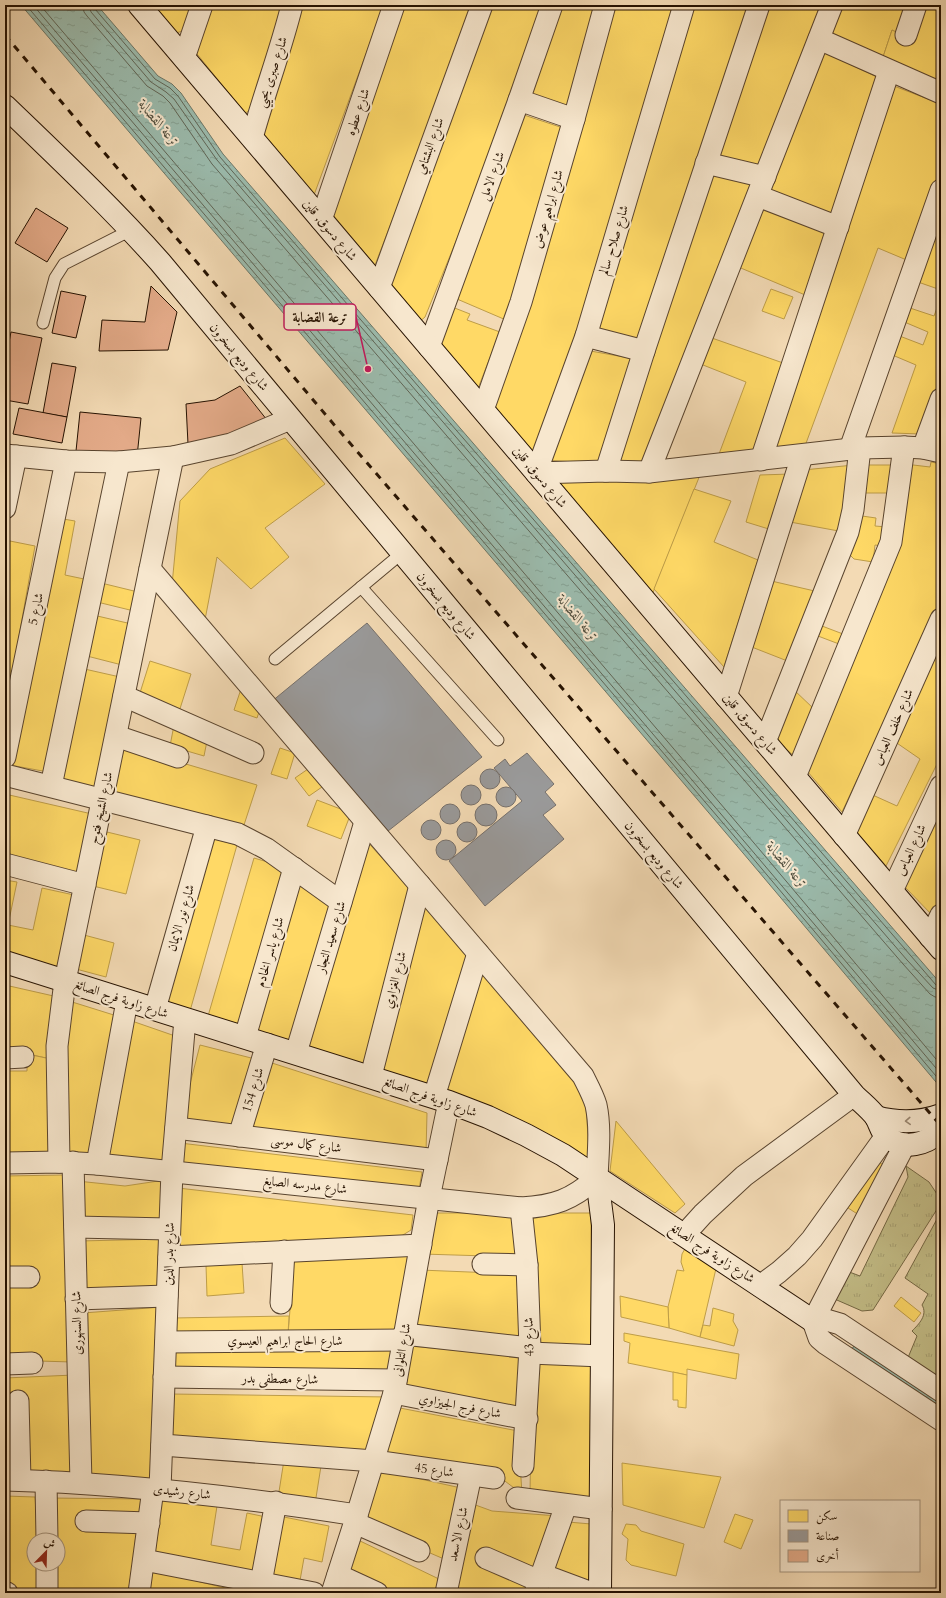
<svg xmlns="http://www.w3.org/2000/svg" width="946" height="1598" font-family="Cardo,Amiri,serif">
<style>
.grass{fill:url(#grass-tufts);stroke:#746844}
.water{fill:url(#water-ripples);stroke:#6c7768}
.homes{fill:#ffd966;stroke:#be9d48}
.industry{fill:#999;stroke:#76706b}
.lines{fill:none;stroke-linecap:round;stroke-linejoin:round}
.shore{stroke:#606657;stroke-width:1}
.building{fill:#e3aa88;stroke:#261201}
.lane-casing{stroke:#59442e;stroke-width:13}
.street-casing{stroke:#59442e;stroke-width:23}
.secondary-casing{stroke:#261201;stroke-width:24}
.lane{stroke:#f7e7ce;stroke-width:11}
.street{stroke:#f7e7ce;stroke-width:21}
.secondary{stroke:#f7e7ce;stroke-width:22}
.rail{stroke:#261201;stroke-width:3;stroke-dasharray:7 7;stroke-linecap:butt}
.oneway{stroke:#998772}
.labels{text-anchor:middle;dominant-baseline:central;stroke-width:4;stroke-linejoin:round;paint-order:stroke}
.street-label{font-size:13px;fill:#261201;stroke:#f7e7ce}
.water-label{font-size:14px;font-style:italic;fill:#4f4d3d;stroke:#f7e7ce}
.leader{fill:none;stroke:#c2185b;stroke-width:1.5}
.callout-dot{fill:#c2185b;stroke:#f7e7ce;stroke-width:1.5}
.callout{fill:#f7e7ce;stroke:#c2185b;stroke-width:1.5}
.callout-label{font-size:14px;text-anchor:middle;font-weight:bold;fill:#261201}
</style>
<defs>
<pattern id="grass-tufts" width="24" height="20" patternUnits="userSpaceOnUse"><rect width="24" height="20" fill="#c3bd87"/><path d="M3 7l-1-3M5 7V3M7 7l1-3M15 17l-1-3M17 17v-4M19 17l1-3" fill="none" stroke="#a7a173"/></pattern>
<pattern id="water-ripples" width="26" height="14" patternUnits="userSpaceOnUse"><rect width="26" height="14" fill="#9bbbad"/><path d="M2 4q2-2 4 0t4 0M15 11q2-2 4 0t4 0" fill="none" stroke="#85a093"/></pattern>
</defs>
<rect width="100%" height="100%" fill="#f3dab4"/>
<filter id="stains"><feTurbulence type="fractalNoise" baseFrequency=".005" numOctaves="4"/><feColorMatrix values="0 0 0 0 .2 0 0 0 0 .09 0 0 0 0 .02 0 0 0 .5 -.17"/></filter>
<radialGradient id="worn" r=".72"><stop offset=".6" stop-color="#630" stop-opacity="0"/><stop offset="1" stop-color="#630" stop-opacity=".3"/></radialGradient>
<g class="grass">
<path d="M906 1166 929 1182 941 1200V1203L873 1310 862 1311 830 1297 844 1270 860 1276 908 1177Z"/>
<path d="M937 1219 941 1224V1384L907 1360 917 1336 912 1331C919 1324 928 1315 922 1305L928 1294 905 1278Z"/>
</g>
<g class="water">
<path d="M21 5H97L158 76 172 84 181 93 223 154 941 984V1088L743 853Z"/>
<path d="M857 1345 941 1396V1412L851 1352 853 1347Z"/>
</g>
<g class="homes">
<path d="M150 5H196L186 30 176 33Z"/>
<path d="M209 5H286L253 109 245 113 193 49Z"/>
<path d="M295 5H384L314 195 254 133Z"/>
<path d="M402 5H475L375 265 328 209Z"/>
<path d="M487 5H545L513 102 425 317 418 323 383 278Z"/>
<path d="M560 5H597L565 113 527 99Z"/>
<path d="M612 5H678L573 348 534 457 492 407Z"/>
<path d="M694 5H750L639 344 591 330Z"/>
<path d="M766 5H824L757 172 715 161Z"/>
<path d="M837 5H909L898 33 892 30 881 63 824 36Z"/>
<path d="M926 5H941V90L881 63 892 30 898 33Z"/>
<path d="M820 50 883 80 835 219 767 193Z"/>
<path d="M894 86 941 104V167L909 261 878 248 805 446 769 449Z"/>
<path d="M521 114 563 128 506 320 450 296Z"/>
<path d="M712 171 754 181 643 464H614Z"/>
<path d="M762 202 831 229 810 297 736 266Z"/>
<path d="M941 210V290L915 281Z"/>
<path d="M771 289 793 297 784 319 762 311Z"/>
<path d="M941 297V382L921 434 892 433 916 365 890 354 897 335 923 345 928 332 902 321 907 307 934 316Z"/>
<path d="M447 305 470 314 467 320 500 332 475 396 433 340Z"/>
<path d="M709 337 786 364 758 450 719 454 746 382 698 363Z"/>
<path d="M585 350 635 359 601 464 547 460Z"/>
<path d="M285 438 325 484 265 528 289 557 251 589 217 557 204 625 172 585 180 501 210 469Z"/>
<path d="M931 462 941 464V599L842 812 802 765 894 543 905 464 930 467Z"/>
<path d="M854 465 844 532 790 522 803 470Z"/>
<path d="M863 465H897L895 493H862Z"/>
<path d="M791 474 772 530 746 522 760 475Z"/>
<path d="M700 475 652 595 547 478Z"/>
<path d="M694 489 731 501 714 542 758 560 724 667 654 589Z"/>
<path d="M855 515 876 518 875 526 887 527 889 547 875 545 873 562 854 559 850 555Z"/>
<path d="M57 518 75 521 65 575 84 579 48 772 10 765Z"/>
<path d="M5 540 35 546 5 715Z"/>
<path d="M767 580 819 592 790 662 744 644Z"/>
<path d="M97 582 138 592 134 611 93 601Z"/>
<path d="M93 615 136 625 126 666 83 655Z"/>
<path d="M822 626 843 634 839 644 818 636Z"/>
<path d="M941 630V756L886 866 851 826 866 792 897 806 920 759 891 739Z"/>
<path d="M150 661 191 674 178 715 139 696Z"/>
<path d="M80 668 120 677 95 791 55 782Z"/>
<path d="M242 686 261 706 257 718 234 710Z"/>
<path d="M793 689 814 709 793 755 770 735Z"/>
<path d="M174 725 208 736 204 756 170 746Z"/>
<path d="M125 746 257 785 243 828 111 794Z"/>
<path d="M280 748 295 753 287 779 271 774Z"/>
<path d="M308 769 322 787 309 796 295 778Z"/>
<path d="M5 794 92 814 78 879 5 860Z"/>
<path d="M317 800 351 813 341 839 307 826Z"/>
<path d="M941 803V902L934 917 903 885Z"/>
<path d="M107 832 140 840 126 894 93 886Z"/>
<path d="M207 837 237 845 190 1011 162 1004Z"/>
<path d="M363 837 409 888 371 1069 307 1053Z"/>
<path d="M254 858 288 868 241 1033 206 1023Z"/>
<path d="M301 876 331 898 291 1048 253 1038Z"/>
<path d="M5 880 17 882 8 925 33 930 42 888 74 895 59 967 5 957Z"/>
<path d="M422 899 471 955 430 1087 383 1073Z"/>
<path d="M84 935 114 943 106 977 76 969Z"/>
<path d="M480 966 585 1093 590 1165 445 1093Z"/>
<path d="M5 985 58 997 51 1059 27 1054H5Z"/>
<path d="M69 1001 117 1016 94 1157H60Z"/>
<path d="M129 1020 178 1037 167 1163 106 1157Z"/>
<path d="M200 1045 259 1060 236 1131 180 1123Z"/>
<path d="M27 1054 51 1059 52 1155H5V1071H27Z"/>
<path d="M272 1063 427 1113 426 1153 247 1132Z"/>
<path d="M616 1121 685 1204 675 1213 610 1171Z"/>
<path d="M180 1143 422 1172 418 1195 178 1165Z"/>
<path d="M874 1159 888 1168 859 1215 845 1206Z"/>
<path d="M63 1175 72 1362 5 1360V1286L33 1287V1271L5 1270V1176Z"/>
<path d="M165 1180V1226L79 1227 77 1181 125 1186Z"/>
<path d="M178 1188 413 1215 411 1230 398 1238 177 1252Z"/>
<path d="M428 1213H518L519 1257 422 1254Z"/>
<path d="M527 1213H591L592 1352 533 1349Z"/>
<path d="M164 1239 162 1291 81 1294 79 1241Z"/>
<path d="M686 1247 718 1260 700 1337 669 1328 668 1307 677 1270 684 1271 681 1262 682 1254Z"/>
<path d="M408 1253 398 1334 288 1335 294 1258Z"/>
<path d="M242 1263 244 1293 207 1296 206 1265Z"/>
<path d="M420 1270 518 1274 519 1344 411 1330Z"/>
<path d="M620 1296 668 1307 669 1328 621 1317Z"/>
<path d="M901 1297 921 1313 914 1322 894 1306Z"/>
<path d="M162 1307 150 1483 89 1478 83 1313Z"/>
<path d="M713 1308 734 1314 733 1321 738 1330 734 1346 700 1337 703 1325 710 1326Z"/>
<path d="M289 1316 288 1335 173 1337V1318Z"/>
<path d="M624 1333 739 1354 736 1379 687 1369V1375L628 1363 630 1343 624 1341Z"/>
<path d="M409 1346 519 1356V1415L402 1391Z"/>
<path d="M395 1348 391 1376 174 1373 175 1350Z"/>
<path d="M532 1357 592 1359V1503L530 1495Z"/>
<path d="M673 1372 687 1375 686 1408 678 1407V1400H673Z"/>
<path d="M74 1375 76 1476 5 1475V1378Z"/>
<path d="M171 1394 389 1397 372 1454 169 1438Z"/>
<path d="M400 1408 518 1431 522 1494 497 1475 385 1459Z"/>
<path d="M284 1460 321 1466 315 1504 278 1498Z"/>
<path d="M622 1463 721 1477 704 1528 623 1505Z"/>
<path d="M380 1470 461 1488 444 1559 363 1524Z"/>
<path d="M156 1495 217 1506 211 1545 240 1550 247 1513 266 1517 257 1575 147 1555Z"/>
<path d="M5 1496 35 1497 38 1540H34V1564H39L41 1593 5 1587Z"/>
<path d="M49 1498 145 1499 133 1593H52L51 1564H58V1540H50Z"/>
<path d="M470 1503 492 1511 558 1516 530 1593H452Z"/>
<path d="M735 1514 753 1520 741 1549 724 1542Z"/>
<path d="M279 1516 329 1526 322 1562 304 1558 299 1586 267 1580Z"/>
<path d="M568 1522 591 1524 589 1586 551 1571Z"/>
<path d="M626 1524 636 1525 641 1531 684 1544 676 1576 631 1565 626 1560 628 1539 622 1534Z"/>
<path d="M356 1539 441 1580 438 1593H386L344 1573Z"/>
<path d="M147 1569 246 1593H144Z"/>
<path d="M546 1584 572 1593H543Z"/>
</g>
<g class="industry">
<path d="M367 623 482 757 383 835 271 702Z"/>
<path d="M527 753 554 784 545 792 556 805 543 815 564 839 485 906 449 861 522 801 494 768 505 759 510 766Z"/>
<circle cx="490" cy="779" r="10"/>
<circle cx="471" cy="795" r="10"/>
<circle cx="506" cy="797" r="10"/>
<circle cx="450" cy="814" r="10"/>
<circle cx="486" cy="815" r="11"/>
<circle cx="431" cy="830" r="10"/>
<circle cx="467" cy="832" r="10"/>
<circle cx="446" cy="850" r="10"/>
</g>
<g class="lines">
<g class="shore">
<path d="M26 5 746 850 941 1082"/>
<path d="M33 5 749 847 941 1074"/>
<path d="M40 5 754 843 941 1065"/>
<path d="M83 5 84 12 87 16 147 86 163 96 170 103 212 164 903 964 930 994 935 997H941"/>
<path d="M89 5 91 12 151 82 166 92 174 99 217 160 907 960 933 988 941 991"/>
<path d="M94 5 95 9 155 79 170 88 178 96 220 157 911 956 936 985 941 986"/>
</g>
</g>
<g class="building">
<path d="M36 208 68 228 47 262 15 243Z"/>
<path d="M151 286 177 312 168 350 99 351 102 320 145 322Z"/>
<path d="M61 291 86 296 76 338 52 333Z"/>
<path d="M11 332 42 338 28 404 5 400V363Z"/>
<path d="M52 363 76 367 67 417 43 413Z"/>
<path d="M240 386 267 420 226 439 188 444 186 404 215 400Z"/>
<path d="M19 408 67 417 62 443 13 434Z"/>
<path d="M80 412 141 418 137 457 76 451Z"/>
</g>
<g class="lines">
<g class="lane-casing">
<g id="lane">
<path d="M43 323 55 278 64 264 131 230"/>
<path d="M361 587 498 740"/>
<path d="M275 659 402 553"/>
</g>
</g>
<g class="street-casing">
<g id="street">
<path d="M684 5 586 336 536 473 606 471 649 472 860 448 904 447 923 448 941 452"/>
<path d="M906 35 916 5"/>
<path d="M819 39 941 93"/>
<path d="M184 58 202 5"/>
<path d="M519 100 574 119"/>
<path d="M252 138C264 94 281 50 292 5"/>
<path d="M706 163 765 177"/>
<path d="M758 196 838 227"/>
<path d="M321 220 394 5"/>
<path d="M379 288 482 5"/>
<path d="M586 336 644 351"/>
<path d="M429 347 519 100 552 5"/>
<path d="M483 410 521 302 574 119 605 5"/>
<path d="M923 448 941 399"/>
<path d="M850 449 941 190"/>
<path d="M5 455 66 461 119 462 173 457 231 444 290 419"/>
<path d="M761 460 889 71"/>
<path d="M606 471 644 351 759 5"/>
<path d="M649 472 832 5"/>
<path d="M5 508 16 456"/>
<path d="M124 696 253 753"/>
<path d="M726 697 802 456"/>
<path d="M116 736 178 757"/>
<path d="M765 742 848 532 853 510 860 448"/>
<path d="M5 757 66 461"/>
<path d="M5 775 238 834 267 849 341 902"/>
<path d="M795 777 891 542 904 447"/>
<path d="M51 786 119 462"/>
<path d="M844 836 941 619"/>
<path d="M5 864 85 885"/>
<path d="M892 891 941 786"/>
<path d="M930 937 941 915"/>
<path d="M155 1009 207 826"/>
<path d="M245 1037 294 868"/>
<path d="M296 1053 365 822"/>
<path d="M5 1058 23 1057"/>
<path d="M371 1076 420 885"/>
<path d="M434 1097 478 953"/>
<path d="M176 1128 437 1160"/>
<path d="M239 1136 267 1044"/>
<path d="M59 1162 57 1046 65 981 173 457"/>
<path d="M73 1162 81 1483"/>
<path d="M5 1163 59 1162 97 1164 521 1208C555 1206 571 1200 597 1178 598 1154 601 1128 596 1105 593 1095 588 1086 583 1076L150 569"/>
<path d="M97 1164 127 1001"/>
<path d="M521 1208 527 1265 530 1348 523 1466"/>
<path d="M75 1227 169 1229"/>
<path d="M684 1235 703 1214 744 1176 854 1095"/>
<path d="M169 1257 421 1245"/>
<path d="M483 1264 527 1265"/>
<path d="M5 1277H29"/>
<path d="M760 1286 779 1272 797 1256 812 1239 886 1136"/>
<path d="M76 1299 167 1296"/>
<path d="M281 1303 284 1251"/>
<path d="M813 1321 905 1144"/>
<path d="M813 1321 819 1338 826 1344 941 1420"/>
<path d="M813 1321 823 1319 840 1324 941 1391"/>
<path d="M404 1334 530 1348"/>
<path d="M166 1342 403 1340"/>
<path d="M530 1353 602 1356"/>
<path d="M5 1364 32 1363"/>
<path d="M164 1377 396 1380"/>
<path d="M394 1393 527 1419"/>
<path d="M18 1401 20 1480"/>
<path d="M162 1445 374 1461 494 1478"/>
<path d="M5 1480C123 1483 240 1497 357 1515"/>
<path d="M46 1481 47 1540"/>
<path d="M160 1489 172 1171 185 1019"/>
<path d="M517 1498 601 1509"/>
<path d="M86 1521 149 1523"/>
<path d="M355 1523 419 1551"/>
<path d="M486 1558 539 1581"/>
<path d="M144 1560 314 1593"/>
<path d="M47 1564V1593"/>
<path d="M541 1574 592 1593"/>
<path d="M338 1575 377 1593"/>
<path d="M261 1583 276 1502"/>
<path d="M5 1593H7"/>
<path d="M139 1593 153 1489"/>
<path d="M332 1593 357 1515 394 1393 429 1198 449 1102"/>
<path d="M446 1593 471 1475"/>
<path d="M535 1593 566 1505"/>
</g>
</g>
<g class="secondary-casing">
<g id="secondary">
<path d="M139 5 941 949"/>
<path d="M5 106C58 157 111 207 160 262L854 1095C861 1102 870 1109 876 1117 880 1124 881 1131 886 1136 903 1151 928 1145 941 1129"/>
<path d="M5 962 449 1102 488 1117 526 1135 563 1155 813 1321"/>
<path d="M876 1117C898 1123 919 1123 941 1115"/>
<path d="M597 1178 603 1225 600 1593"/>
</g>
</g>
<use href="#lane" class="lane"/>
<use href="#street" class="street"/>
<use href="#secondary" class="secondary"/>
<path class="rail" d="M5 35 336 427 941 1126"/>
</g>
<defs><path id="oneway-chevron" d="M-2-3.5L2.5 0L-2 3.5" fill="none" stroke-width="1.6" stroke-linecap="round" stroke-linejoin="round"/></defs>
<use class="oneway" href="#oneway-chevron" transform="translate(908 1121) rotate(177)"/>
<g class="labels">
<g class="street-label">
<text transform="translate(272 72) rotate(-72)">شارع صبرى يحيي</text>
<text transform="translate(358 112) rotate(-71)">شارع عطوه</text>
<text transform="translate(430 146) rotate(-70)">شارع البشتامي</text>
<text transform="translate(492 176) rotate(-70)">شارع الامل</text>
<text transform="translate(548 209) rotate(-74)">شارع ابراهيم عوض</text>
<text transform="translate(330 230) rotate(50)">شارع دسوق, قلين</text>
<text transform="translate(614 240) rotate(-73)">شارع صلاح سالم</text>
<text transform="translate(239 357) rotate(50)">شارع وديع بسخرون</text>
<text transform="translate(540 477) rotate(50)">شارع دسوق, قلين</text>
<text transform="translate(446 606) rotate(50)">شارع وديع بسخرون</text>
<text transform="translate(36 609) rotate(-78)">شارع 5</text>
<text transform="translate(750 724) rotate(50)">شارع دسوق, قلين</text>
<text transform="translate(893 727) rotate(-66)">شارع خلف العباس</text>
<text transform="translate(101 808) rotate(-78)">شارع الشيخ فتوح</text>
<text transform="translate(911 850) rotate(-65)">شارع العباس</text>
<text transform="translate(654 855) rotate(50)">شارع وديع بسخرون</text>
<text transform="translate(181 918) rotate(-74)">شارع نور الايمان</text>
<text transform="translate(331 937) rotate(-73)">شارع سعيد النجار</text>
<text transform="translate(270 952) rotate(-74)">شارع ياسر الخادم</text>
<text transform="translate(395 980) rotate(-76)">شارع الغزاوي</text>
<text transform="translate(121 999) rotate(18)">شارع زاوية فرج الصائغ</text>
<text transform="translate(253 1090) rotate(-73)">شارع 154</text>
<text transform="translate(430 1097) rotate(19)">شارع زاوية فرج الصائغ</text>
<text transform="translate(306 1144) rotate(7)">شارع كمال موسى</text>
<text transform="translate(305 1185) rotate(6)">شارع مدرسه الصايغ</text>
<text transform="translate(712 1253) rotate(33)">شارع زاوية فرج الصائغ</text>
<text transform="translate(169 1254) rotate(-88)">شارع بدر الدين</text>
<text transform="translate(77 1323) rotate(-91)">شارع السنهورى</text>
<text transform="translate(529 1337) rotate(-91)">شارع 43</text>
<text x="285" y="1341">شارع الحاج ابراهيم العيسوي</text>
<text transform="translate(402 1350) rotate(-80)">شارع التلوانى</text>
<text transform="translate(280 1379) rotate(1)">شارع مصطفى بدر</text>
<text transform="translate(460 1406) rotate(11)">شارع فرج الجيزاوي</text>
<text transform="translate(434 1470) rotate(8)">شارع 45</text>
<text transform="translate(182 1492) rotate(6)">شارع رشيدى</text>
<text transform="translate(458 1534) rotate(-78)">شارع الاسعد</text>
</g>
<g class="water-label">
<text transform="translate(159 123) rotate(50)">ترعة القضابة</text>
<text transform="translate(578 618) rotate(50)">ترعة القضابة</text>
<text transform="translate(787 865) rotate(50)">ترعة القضابة</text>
</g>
</g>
<path class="leader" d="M368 369L356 317"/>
<circle class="callout-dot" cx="368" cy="369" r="4"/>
<rect class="callout" x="284" y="304" width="72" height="26" rx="4"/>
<g class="callout-label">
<text x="320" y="322">ترعة القضابة</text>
</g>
<rect width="946" height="1598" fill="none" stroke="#f3dab4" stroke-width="20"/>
<rect x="6" y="6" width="934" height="1586" fill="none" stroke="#261201" stroke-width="2"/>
<rect x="10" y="10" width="926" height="1578" fill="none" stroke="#261201"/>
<rect x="780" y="1500" width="140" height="72" fill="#f7e7ce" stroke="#a3927c"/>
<rect x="788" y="1510" width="20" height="12" fill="#ffd966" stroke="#a3927c"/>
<text x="816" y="1520" font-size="12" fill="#261201">سكن</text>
<rect x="788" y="1530" width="20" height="12" fill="#999999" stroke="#a3927c"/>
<text x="816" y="1540" font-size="12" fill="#261201">صناعة</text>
<rect x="788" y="1550" width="20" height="12" fill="#e3aa88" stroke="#a3927c"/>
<text x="816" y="1560" font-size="12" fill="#261201">أخرى</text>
<g transform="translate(46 1552) rotate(23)"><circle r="19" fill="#f7e7ce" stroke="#a3927c"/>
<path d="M0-3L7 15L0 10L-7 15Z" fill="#8f2418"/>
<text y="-6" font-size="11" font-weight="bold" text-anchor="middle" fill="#261201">ش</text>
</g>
<rect width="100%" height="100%" filter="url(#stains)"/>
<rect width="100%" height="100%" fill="url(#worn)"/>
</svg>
